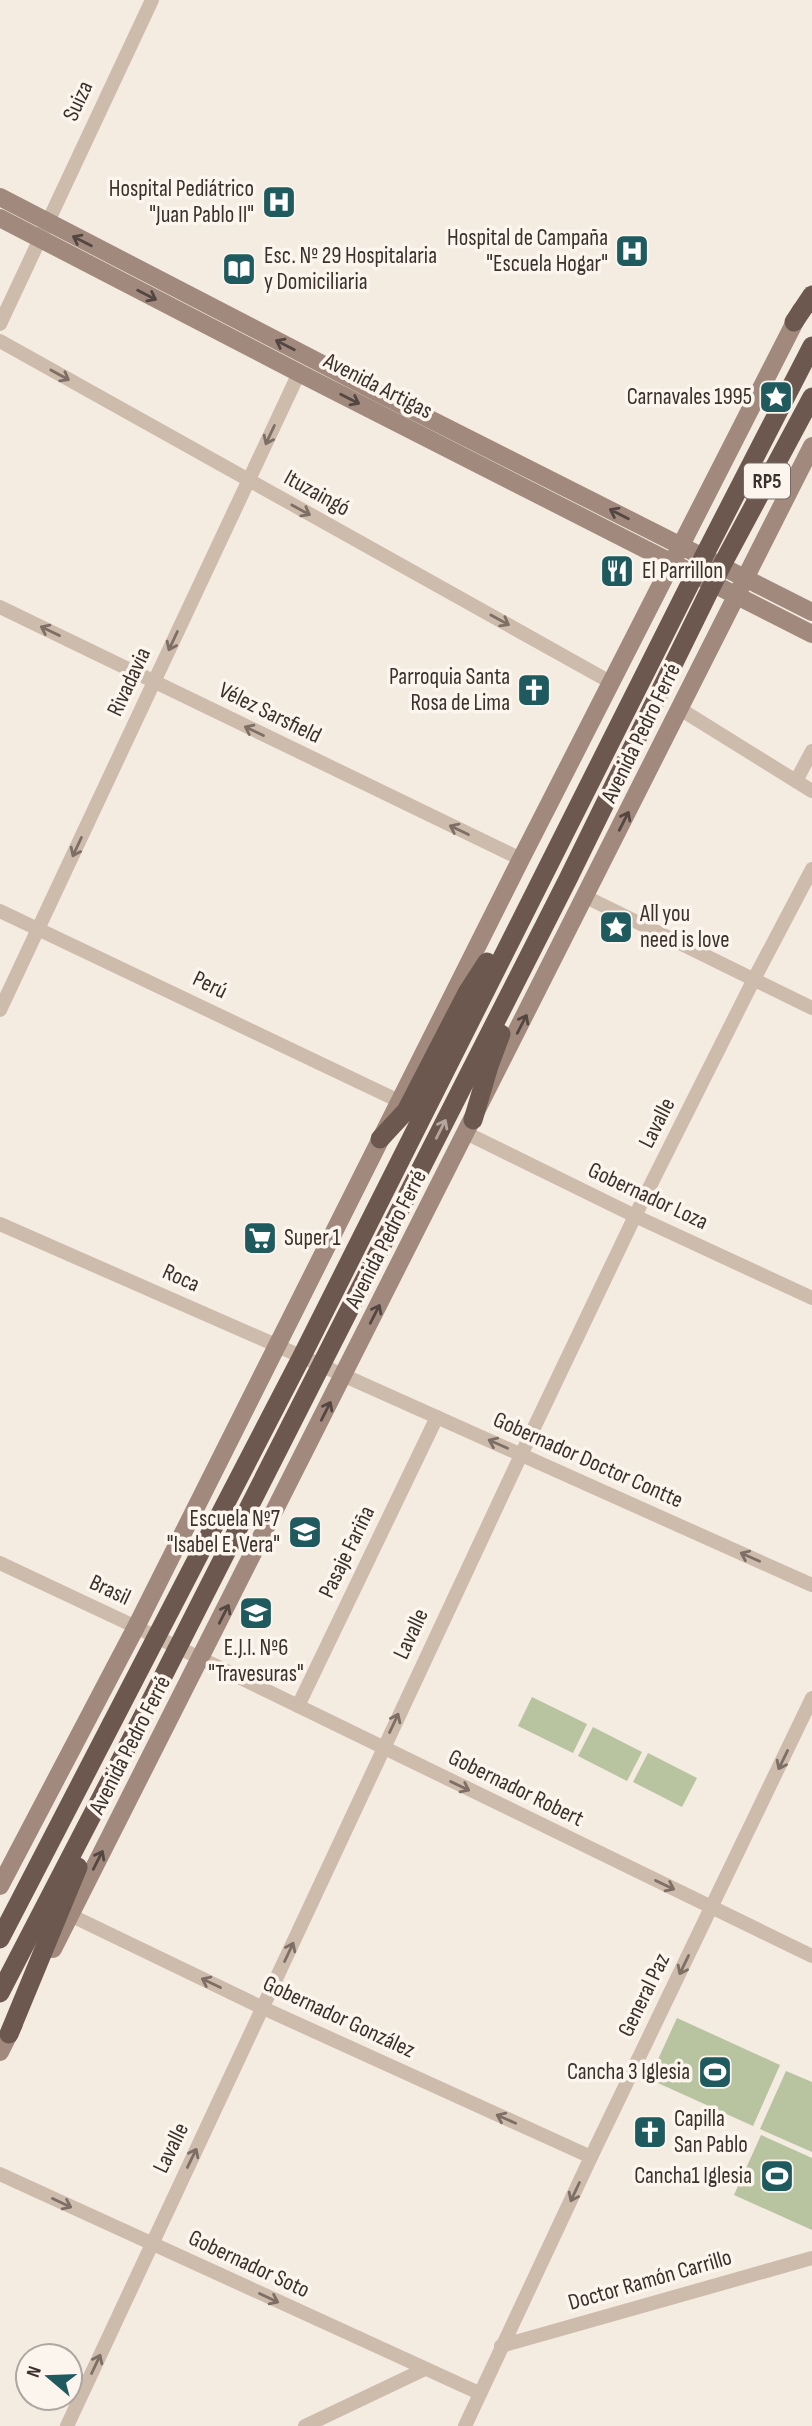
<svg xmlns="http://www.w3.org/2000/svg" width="812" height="2426" font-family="'Sofia Sans Condensed',sans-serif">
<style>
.green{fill:#b8c4a0}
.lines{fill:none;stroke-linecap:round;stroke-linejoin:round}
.minor{stroke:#cdbbac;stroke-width:14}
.secondary{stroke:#a18a7d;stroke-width:18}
.trunk{stroke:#6c584f;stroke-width:19}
.oneway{stroke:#544640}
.oneway2{stroke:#7d6f65}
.oneway3{stroke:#b4a69e}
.labels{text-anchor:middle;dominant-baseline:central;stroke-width:7;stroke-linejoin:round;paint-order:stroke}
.shield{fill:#fbf5ee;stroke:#756b66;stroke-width:2}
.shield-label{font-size:21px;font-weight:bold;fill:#3b302b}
.street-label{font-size:23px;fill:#3b302b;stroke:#fbf5ee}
.poi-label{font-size:23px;fill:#3b302b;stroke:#fbf5ee;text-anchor:end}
</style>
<rect width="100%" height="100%" fill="#f4ebe1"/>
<g class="green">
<path d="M532 1697 587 1724 573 1753 518 1726Z"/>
<path d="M593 1727 642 1752 627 1781 578 1756Z"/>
<path d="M648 1753 697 1778 682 1807 633 1782Z"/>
<path d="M677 2018 780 2065 753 2126 649 2079Z"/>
<path d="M786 2071 812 2082V2152L760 2129Z"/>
<path d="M761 2135 812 2158V2230L734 2195Z"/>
</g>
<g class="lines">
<g class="minor">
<path d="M0 324 152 0"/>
<path d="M0 341 612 683"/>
<path d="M0 607 521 859"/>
<path d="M680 709 812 791"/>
<path d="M796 781 812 751"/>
<path d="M586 897 812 1008"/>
<path d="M0 911 399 1101"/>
<path d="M0 1010 299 373"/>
<path d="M466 1133 635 1216 812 1298"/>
<path d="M0 1224 278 1346 812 1585"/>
<path d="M0 1563 136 1627 812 1956"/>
<path d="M298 1706 437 1417"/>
<path d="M70 1915 263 2008 591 2157"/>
<path d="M0 2174 479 2393"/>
<path d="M501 2346 812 2258"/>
<path d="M67 2426 521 1455 635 1216 753 981 812 869"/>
<path d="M305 2426 425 2369"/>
<path d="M465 2426 591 2157 812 1698"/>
</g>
<g class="secondary">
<path d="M0 197 380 394 812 612"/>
<path d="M0 218 299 373 812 634"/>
<path d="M0 1886 136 1627 521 859 801 310"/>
<path d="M53 1949 812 446"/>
<path d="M0 2052 14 2024"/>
</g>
<g class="trunk">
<path d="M794 322 812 295"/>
<path d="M473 1120 489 1066 501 1034"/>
<path d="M380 1139 406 1111 467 993 487 962"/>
<path d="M0 1939 302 1356 704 556 812 346"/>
<path d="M0 1993 115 1771 568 879 722 565 812 397"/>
<path d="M9 2034 78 1867"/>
</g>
</g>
<defs><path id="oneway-shaft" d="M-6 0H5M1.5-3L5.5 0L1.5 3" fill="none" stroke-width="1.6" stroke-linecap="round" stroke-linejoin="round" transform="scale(1.75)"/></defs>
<g class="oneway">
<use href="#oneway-shaft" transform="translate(82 241) rotate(-153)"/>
<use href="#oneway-shaft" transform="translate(147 295) rotate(27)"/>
<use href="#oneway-shaft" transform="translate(285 345) rotate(-153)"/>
<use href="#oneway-shaft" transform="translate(350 399) rotate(27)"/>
<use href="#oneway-shaft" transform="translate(619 514) rotate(-153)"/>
<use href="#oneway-shaft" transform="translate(624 821) rotate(-63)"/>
<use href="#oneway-shaft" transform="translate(522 1024) rotate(-63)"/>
<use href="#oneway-shaft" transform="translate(375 1314) rotate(-63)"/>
<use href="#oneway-shaft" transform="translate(326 1411) rotate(-63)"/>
<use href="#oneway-shaft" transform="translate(224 1614) rotate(-63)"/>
<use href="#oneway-shaft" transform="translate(98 1860) rotate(-63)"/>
</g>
<g class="oneway2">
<use href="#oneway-shaft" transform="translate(60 375) rotate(29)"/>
<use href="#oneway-shaft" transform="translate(270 435) rotate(115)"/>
<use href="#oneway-shaft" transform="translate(301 510) rotate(29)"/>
<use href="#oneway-shaft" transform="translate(500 620) rotate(29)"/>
<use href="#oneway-shaft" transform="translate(50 631) rotate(-154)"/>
<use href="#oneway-shaft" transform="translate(173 641) rotate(115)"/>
<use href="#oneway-shaft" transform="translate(254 731) rotate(-154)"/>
<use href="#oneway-shaft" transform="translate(459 830) rotate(-154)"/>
<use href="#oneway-shaft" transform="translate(77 847) rotate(115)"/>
<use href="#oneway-shaft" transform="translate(498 1444) rotate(-156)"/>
<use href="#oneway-shaft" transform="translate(750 1557) rotate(-156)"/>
<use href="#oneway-shaft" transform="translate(394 1723) rotate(-65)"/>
<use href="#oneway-shaft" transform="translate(783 1760) rotate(116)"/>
<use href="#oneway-shaft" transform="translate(460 1786) rotate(26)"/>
<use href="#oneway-shaft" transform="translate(665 1885) rotate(26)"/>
<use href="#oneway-shaft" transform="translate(289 1952) rotate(-65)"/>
<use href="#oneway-shaft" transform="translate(684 1965) rotate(116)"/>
<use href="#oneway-shaft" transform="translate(211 1983) rotate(-154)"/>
<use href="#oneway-shaft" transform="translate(506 2119) rotate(-156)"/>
<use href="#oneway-shaft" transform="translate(192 2158) rotate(-64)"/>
<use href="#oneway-shaft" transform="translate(575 2192) rotate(115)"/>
<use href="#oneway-shaft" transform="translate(62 2203) rotate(25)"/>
<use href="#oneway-shaft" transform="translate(269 2298) rotate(25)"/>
<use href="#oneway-shaft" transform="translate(96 2364) rotate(-65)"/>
</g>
<use class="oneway3" href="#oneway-shaft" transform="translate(441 1129) rotate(-63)"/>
<defs>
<g id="hospital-square" transform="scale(1.75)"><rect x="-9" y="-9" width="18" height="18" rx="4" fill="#1f5a5e" stroke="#fbf5ee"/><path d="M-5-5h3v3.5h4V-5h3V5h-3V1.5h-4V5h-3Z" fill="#fff"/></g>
<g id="library-square" transform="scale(1.75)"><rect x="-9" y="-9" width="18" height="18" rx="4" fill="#1f5a5e" stroke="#fbf5ee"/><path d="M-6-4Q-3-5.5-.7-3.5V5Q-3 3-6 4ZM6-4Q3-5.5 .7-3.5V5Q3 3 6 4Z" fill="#fff"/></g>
<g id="sight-square" transform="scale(1.75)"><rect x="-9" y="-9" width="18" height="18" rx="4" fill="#1f5a5e" stroke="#fbf5ee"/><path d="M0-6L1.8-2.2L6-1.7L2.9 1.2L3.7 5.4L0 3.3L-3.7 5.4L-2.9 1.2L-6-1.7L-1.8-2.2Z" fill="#fff"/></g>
<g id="restaurant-square" transform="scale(1.75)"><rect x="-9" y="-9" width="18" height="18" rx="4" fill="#1f5a5e" stroke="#fbf5ee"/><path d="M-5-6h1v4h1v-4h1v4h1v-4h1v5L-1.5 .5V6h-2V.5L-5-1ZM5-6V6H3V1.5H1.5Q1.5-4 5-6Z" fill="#fff"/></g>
<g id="church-square" transform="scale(1.75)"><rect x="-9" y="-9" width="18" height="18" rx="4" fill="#1f5a5e" stroke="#fbf5ee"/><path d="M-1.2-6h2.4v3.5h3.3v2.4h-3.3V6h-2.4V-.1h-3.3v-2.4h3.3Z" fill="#fff"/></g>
<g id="supermarket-square" transform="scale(1.75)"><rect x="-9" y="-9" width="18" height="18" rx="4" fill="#1f5a5e" stroke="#fbf5ee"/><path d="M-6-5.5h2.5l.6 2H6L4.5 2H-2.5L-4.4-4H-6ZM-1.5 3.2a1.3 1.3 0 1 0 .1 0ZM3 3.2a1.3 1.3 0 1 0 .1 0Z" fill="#fff"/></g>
<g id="school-square" transform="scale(1.75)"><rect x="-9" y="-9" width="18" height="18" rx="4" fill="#1f5a5e" stroke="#fbf5ee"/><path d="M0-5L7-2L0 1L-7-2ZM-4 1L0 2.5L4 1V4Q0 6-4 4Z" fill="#fff"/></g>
<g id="stadium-square" transform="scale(1.75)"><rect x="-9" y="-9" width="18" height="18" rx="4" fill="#1f5a5e" stroke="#fbf5ee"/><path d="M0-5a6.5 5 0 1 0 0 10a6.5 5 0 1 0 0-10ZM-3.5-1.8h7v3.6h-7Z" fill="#fff"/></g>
</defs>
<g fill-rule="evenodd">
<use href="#hospital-square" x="279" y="202"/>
<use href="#hospital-square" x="632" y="251"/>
<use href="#library-square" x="239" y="269"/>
<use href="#sight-square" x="776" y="397"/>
<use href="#restaurant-square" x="617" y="571"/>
<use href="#church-square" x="534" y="690"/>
<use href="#sight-square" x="616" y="927"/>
<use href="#supermarket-square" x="260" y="1238"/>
<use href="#school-square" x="305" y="1532"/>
<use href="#school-square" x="256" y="1613"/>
<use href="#stadium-square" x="715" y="2072"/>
<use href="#church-square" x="650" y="2132"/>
<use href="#stadium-square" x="777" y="2176"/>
</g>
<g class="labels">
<rect class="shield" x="744" y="463.5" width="46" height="35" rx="5"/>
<g class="shield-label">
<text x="767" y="481">RP5</text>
</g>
<g class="street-label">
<text transform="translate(78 101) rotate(-65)">Suiza</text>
<text transform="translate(378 386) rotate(27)">Avenida Artigas</text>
<text transform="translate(317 493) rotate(29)">Ituzaingó</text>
<text transform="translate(129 682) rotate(-65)">Rivadavia</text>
<text transform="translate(270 713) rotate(26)">Vélez Sarsfield</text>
<text transform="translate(641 733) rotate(-64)">Avenida Pedro Ferré</text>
<text transform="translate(210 985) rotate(26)">Perú</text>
<text transform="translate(657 1123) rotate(-63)">Lavalle</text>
<text transform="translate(648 1196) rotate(25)">Gobernador Loza</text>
<text transform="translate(386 1239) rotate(-63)">Avenida Pedro Ferré</text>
<text transform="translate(181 1278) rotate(24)">Roca</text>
<text transform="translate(588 1460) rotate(24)">Gobernador Doctor Contte</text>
<text transform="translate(347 1552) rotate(-64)">Pasaje Fariña</text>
<text transform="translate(110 1590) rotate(25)">Brasil</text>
<text transform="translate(411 1634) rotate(-65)">Lavalle</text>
<text transform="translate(130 1745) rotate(-63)">Avenida Pedro Ferré</text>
<text transform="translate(516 1788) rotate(26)">Gobernador Robert</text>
<text transform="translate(644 1995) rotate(-64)">General Paz</text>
<text transform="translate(339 2017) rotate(25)">Gobernador González</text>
<text transform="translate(171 2148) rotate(-64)">Lavalle</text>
<text transform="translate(249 2264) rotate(25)">Gobernador Soto</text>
<text transform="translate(650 2280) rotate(-16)">Doctor Ramón Carrillo</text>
</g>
<g class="poi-label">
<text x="254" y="189">Hospital Pediátrico<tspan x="254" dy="26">"Juan Pablo II"</tspan></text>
<text x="608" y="238">Hospital de Campaña<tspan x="608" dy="26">"Escuela Hogar"</tspan></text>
<text x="264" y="256" text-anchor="start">Esc. Nº 29 Hospitalaria<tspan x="264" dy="26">y Domiciliaria</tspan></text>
<text x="752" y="397">Carnavales 1995</text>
<text x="642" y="571" text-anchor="start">El Parrillon</text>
<text x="510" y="677">Parroquia Santa<tspan x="510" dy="26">Rosa de Lima</tspan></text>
<text x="640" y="914" text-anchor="start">All you<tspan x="640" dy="26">need is love</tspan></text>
<text x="284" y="1238" text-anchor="start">Super 1</text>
<text x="280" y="1519">Escuela Nº7<tspan x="280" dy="26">"Isabel E. Vera"</tspan></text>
<text x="256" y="1648" text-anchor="middle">E.J.I. Nº6<tspan x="256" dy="26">"Travesuras"</tspan></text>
<text x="690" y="2072">Cancha 3 Iglesia</text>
<text x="674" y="2119" text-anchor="start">Capilla<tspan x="674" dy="26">San Pablo</tspan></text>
<text x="752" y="2176">Cancha1 Iglesia</text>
</g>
</g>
<g transform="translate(49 2377) rotate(289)"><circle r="33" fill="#fbf5ee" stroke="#aea6a0" stroke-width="2"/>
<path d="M0-5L12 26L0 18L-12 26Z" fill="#1f5a5e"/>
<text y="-10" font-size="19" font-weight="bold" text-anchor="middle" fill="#3b302b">N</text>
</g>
</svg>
